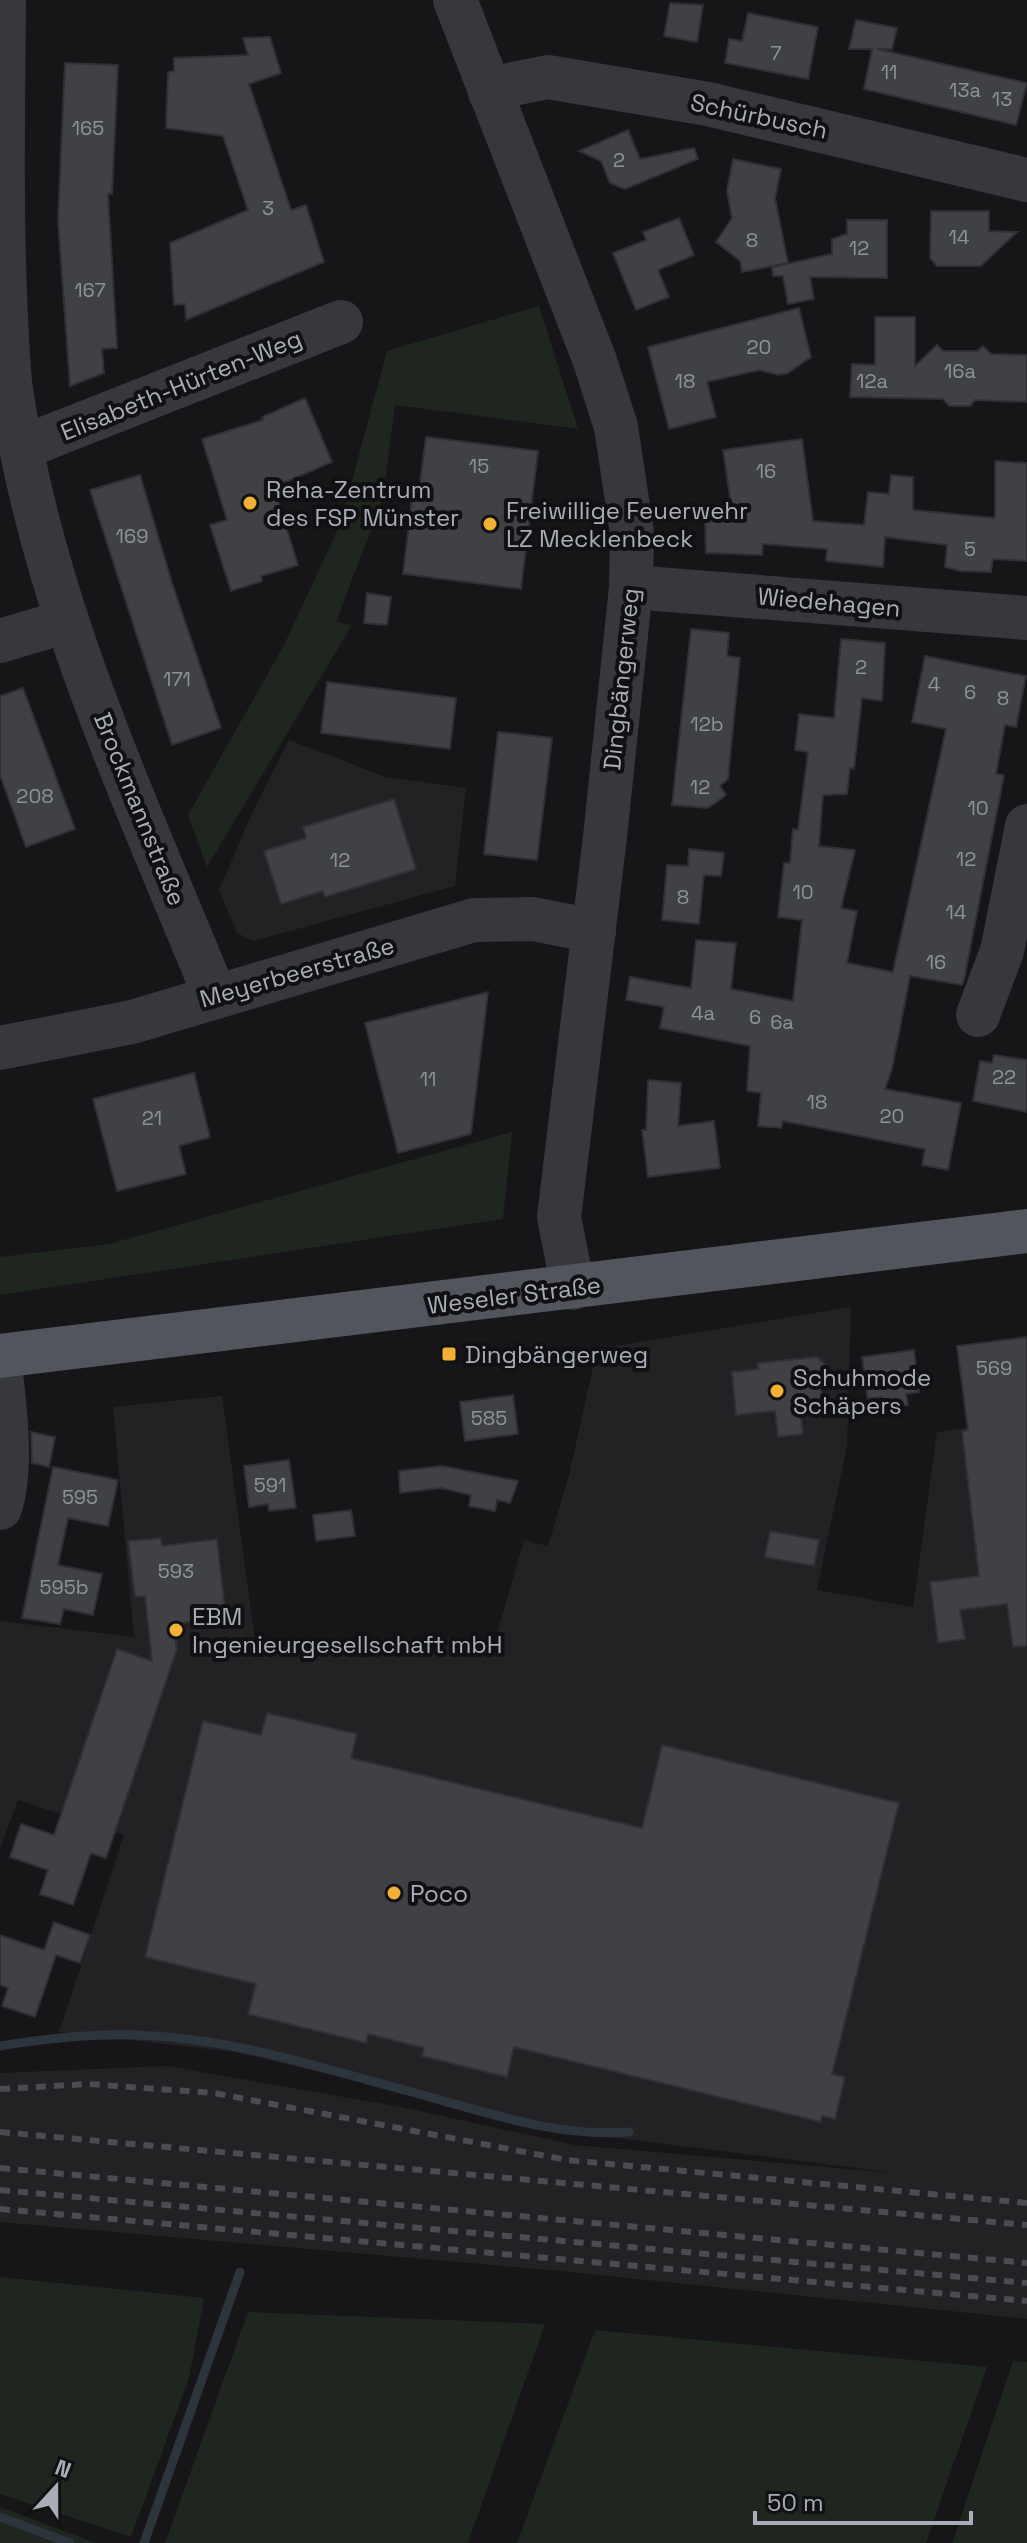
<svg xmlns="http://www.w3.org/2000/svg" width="1027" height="2543" font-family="'Space Grotesk',sans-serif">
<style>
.built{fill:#222225}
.green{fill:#1e261f}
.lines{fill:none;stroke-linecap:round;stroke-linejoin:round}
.stream{stroke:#2c353c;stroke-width:9}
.building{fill:#404145;stroke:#303034;stroke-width:2}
.minor{stroke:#37383d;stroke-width:44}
.major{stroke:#53555c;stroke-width:44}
.rail{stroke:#4a4c52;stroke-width:6;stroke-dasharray:10 8;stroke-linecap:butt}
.poi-dot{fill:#f2b134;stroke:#111113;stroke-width:3}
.labels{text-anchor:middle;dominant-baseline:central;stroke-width:8;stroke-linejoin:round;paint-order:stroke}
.number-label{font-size:20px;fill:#8e929b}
.street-label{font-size:24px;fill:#a8adb8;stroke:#111113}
.poi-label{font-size:24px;fill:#a8adb8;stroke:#111113;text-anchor:start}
</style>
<rect width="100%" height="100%" fill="#161618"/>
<g class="built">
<path d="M289 740 386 777 466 788 455 886 253 941 237 933 219 890 253 811Z"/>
<path d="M851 1307 847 1446 817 1590 913 1607 937 1432 1027 1420V2319L549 2270 0 2222V2073L167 2066 401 2107 575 2145 895 2173 576 2133 235 2052 59 2032 124 1835 18 1800 0 1849V1621L134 1637 113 1407 222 1396 255 1640 496 1637 524 1540 548 1546 569 1475 597 1349Z"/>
</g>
<g class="green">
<path d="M539 306 578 429 395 405 383 498 336 622 352 625 207 867 188 815 284 645 340 525 387 351Z"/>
<path d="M512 1132 503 1219 0 1295V1257L109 1244Z"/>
<path d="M0 2277 204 2298 189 2378 131 2537 0 2494Z"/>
<path d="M248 2312 545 2324 468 2543H165Z"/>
<path d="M595 2330 987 2367 926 2543H517Z"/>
<path d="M1013 2361 1027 2362V2543H952Z"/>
<path d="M0 2507 96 2543H0Z"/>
</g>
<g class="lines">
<g class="stream">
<path d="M0 2046C43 2039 90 2034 134 2035 227 2037 319 2067 408 2091 479 2110 555 2138 629 2132"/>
<path d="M0 2517 70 2543"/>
<path d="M144 2543 240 2272"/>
</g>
</g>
<g class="building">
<path d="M670 3 703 5 697 42 664 36Z"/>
<path d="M748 13 818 27 808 79 725 63 729 39 742 41Z"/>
<path d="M856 20 897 28 892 49H877L1027 83 1016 125 864 89 872 49H849Z"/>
<path d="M270 37 281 73 249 84 291 210 306 205 324 262 186 320 185 304 174 305 170 243 248 210 223 136 166 128 168 72 174 71V58L248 55 243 38Z"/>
<path d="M65 63 118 65 112 194H108L117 348 102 349 104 373 70 386 58 220Z"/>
<path d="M628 130 640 159 694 148 698 159 625 189 610 183 601 161 579 151Z"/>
<path d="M733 159 781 169 775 198 788 263 742 272 740 261 716 242 732 218 727 191Z"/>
<path d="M931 211H989V231L1017 232 981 266H937L930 258Z"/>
<path d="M679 218 694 255 658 270 669 297 636 310 613 253 646 240 643 232Z"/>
<path d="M847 220H887V278L810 277 814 299 788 304 783 276H773L772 267 832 254V239L847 234Z"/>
<path d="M799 308 811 357 788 373 778 375 759 370 707 382 716 417 669 429 648 347Z"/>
<path d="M875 317H915V366L937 345 943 351H977L983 346 991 354 1027 355V402L975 400 970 406H949L943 399 850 397 852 364 875 365Z"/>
<path d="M305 398 332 462 274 487 298 565 261 576 262 581 231 591 210 525 227 520 202 439 263 420 262 417Z"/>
<path d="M426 437 538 451 521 589 403 574 412 498H418Z"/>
<path d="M802 439 813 521 864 525 868 492 889 494 891 475 913 477V510L995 518V461L1027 463V561L993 559 991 572 960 571 945 567 947 545 885 537 883 567 826 561 827 549 763 544 762 555 706 553 705 514 733 517 723 450Z"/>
<path d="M140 475 172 583 221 728 172 745 90 490Z"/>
<path d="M367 593 391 597 387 625 364 623Z"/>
<path d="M691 629 729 633 727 656 740 658 728 779 720 786 726 795 708 808 672 805Z"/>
<path d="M841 639 885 643 882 701 862 698 854 769 850 768 847 794 823 795 819 846 855 850 841 908 857 911 847 963 893 972 946 729 912 722 925 656 1026 676 1016 727 1005 725 996 774 1004 775 964 980 962 985 910 976 892 1069 885 1089 961 1103 948 1170 922 1165 925 1149 783 1121 781 1128 758 1126 761 1093 747 1091 750 1046 660 1028 664 1007 626 1000 630 977 691 988 696 940 736 943 731 989 793 1001 802 920 778 917 784 863H790L793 829 798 830 808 752 795 750 799 714 834 718Z"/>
<path d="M327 682 456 698 450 749 321 733Z"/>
<path d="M23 688 75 829 26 847 0 775V696Z"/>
<path d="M498 732 552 738 537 860 484 854Z"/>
<path d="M394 799 416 869 325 897 323 891 281 904 264 851 306 838 303 827Z"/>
<path d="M689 849 724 853 721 876 704 875 699 924 662 920 667 865 688 866Z"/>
<path d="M488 992 471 1134 398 1153 365 1023Z"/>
<path d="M994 1055 1027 1060V1112L973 1101 980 1061 992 1063Z"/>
<path d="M194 1073 210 1137 179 1146 186 1174 117 1191 93 1099Z"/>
<path d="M648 1080 681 1083 678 1126 714 1121 720 1168 648 1177 642 1130H646Z"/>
<path d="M1027 1337V1646L1013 1647 1007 1604 960 1610 965 1639 938 1643 930 1582 979 1576 962 1431 968 1430 957 1346Z"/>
<path d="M914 1350 919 1392 906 1394 908 1405 883 1409 882 1397 868 1399 862 1357Z"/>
<path d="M817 1357 829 1368 820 1381 822 1405 800 1408 803 1434 778 1437 775 1411 736 1415 732 1372 758 1369V1363Z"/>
<path d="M513 1395 518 1434 465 1441 460 1402Z"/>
<path d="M31 1432 55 1437 49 1467 32 1463Z"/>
<path d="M289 1460 296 1508 269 1511 268 1504 249 1507 244 1466Z"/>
<path d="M442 1466 518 1481 510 1503 497 1500 495 1511 469 1506 471 1495 441 1488 400 1493 399 1471Z"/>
<path d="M53 1467 118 1480 108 1526 68 1518 58 1565 102 1574 93 1615 64 1609 60 1624 22 1618Z"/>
<path d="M351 1510 355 1536 316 1541 313 1515Z"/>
<path d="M770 1531 819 1540 814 1566 765 1557Z"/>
<path d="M161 1538 162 1546 217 1539 226 1618 173 1624 177 1649 106 1858 91 1853 73 1905 40 1894 48 1870 10 1857 21 1824 54 1835 117 1649 152 1661 145 1596 135 1597 128 1541Z"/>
<path d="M267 1713 357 1734 351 1758 642 1828 662 1745 899 1803 832 2074 845 2077 835 2119 822 2116 821 2122 514 2047 507 2077 422 2056 424 2048 368 2034 366 2043 248 2014 256 1984 145 1957 203 1721 261 1735Z"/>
<path d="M54 1922 90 1935 80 1963 56 1955 35 2017 2 2006 8 1988 0 1985V1935L44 1950Z"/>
</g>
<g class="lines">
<g class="minor">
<path d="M4 0C3 126 0 257 10 382 39 597 134 797 215 996"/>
<path d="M455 0 595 361 616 427 632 533 631 587 605 837 559 1217 573 1288"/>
<path d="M490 93 513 84 548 77 708 104 1027 180"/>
<path d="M21 448 341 322"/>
<path d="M631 587 1027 618"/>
<path d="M0 641 67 621"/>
<path d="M978 1015 1002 951 1027 826"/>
<path d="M0 1048 132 1022 474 920 533 919 594 931"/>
<path d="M0 1366C5 1407 13 1469 0 1508"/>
</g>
<path class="major" d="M0 1356 1027 1231"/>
<g class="rail">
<path d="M0 2089 88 2084 214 2093 567 2160 1027 2203"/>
<path d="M0 2132 1027 2225"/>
<path d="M0 2168 1027 2263"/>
<path d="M0 2190 1027 2283"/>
<path d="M0 2209 1027 2301"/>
</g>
</g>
<g class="poi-dot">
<circle cx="250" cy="503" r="8"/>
<circle cx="490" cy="524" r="8"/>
<rect x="441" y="1346" width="16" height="16" rx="4"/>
<circle cx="777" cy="1391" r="8"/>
<circle cx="176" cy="1630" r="8"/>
<circle cx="394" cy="1893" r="8"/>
</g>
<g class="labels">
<g class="number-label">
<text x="776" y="53">7</text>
<text x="889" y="72">11</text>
<text x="965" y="90">13a</text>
<text x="1002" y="99">13</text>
<text x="88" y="128">165</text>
<text x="619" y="160">2</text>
<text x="268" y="208">3</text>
<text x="959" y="237">14</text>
<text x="752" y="240">8</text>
<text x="859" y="248">12</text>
<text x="90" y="290">167</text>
<text x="759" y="347">20</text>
<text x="960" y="371">16a</text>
<text x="685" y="381">18</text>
<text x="872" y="381">12a</text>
<text x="479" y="466">15</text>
<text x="766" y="471">16</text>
<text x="132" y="536">169</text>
<text x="970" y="549">5</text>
<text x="861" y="667">2</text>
<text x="177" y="679">171</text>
<text x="934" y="684">4</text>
<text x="970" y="692">6</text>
<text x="1003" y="698">8</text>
<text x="707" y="724">12b</text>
<text x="700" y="787">12</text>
<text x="35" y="796">208</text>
<text x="978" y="808">10</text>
<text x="966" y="859">12</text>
<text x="340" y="860">12</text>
<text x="803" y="892">10</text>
<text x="683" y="897">8</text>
<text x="956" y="912">14</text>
<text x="936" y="962">16</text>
<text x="703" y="1013">4a</text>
<text x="755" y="1017">6</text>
<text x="782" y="1022">6a</text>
<text x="1004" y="1077">22</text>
<text x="428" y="1079">11</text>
<text x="817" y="1102">18</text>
<text x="892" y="1116">20</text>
<text x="152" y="1118">21</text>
<text x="994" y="1368">569</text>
<text x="489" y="1418">585</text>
<text x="270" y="1485">591</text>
<text x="80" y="1497">595</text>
<text x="176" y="1571">593</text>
<text x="64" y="1587">595b</text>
</g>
<g class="street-label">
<text transform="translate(759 116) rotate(12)">Schürbusch</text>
<text transform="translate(181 385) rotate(-22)">Elisabeth-Hürten-Weg</text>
<text transform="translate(829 602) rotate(5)">Wiedehagen</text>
<text transform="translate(621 679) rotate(-84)">Dingbängerweg</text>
<text transform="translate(140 809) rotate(68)">Brockmannstraße</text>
<text transform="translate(297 972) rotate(-16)">Meyerbeerstraße</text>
<text transform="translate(514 1295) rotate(-7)">Weseler Straße</text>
</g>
<g class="poi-label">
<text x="266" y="489">Reha-Zentrum<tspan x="266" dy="28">des FSP Münster</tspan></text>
<text x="506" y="510">Freiwillige Feuerwehr<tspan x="506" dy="28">LZ Mecklenbeck</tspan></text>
<text x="465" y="1354">Dingbängerweg</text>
<text x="793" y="1377">Schuhmode<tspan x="793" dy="28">Schäpers</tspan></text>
<text x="192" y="1616">EBM<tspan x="192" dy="28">Ingenieurgesellschaft mbH</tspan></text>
<text x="410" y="1893">Poco</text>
</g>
</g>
<g transform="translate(56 2487) rotate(21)" stroke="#111113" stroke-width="6" paint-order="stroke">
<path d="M0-6L14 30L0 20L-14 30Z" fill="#a8adb8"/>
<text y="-12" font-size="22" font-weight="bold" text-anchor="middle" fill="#a8adb8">N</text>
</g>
<path d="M755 2511v12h216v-12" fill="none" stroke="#a8adb8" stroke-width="4"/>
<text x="767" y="2511" font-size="24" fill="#a8adb8" stroke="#111113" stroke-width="6" paint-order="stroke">50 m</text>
</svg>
